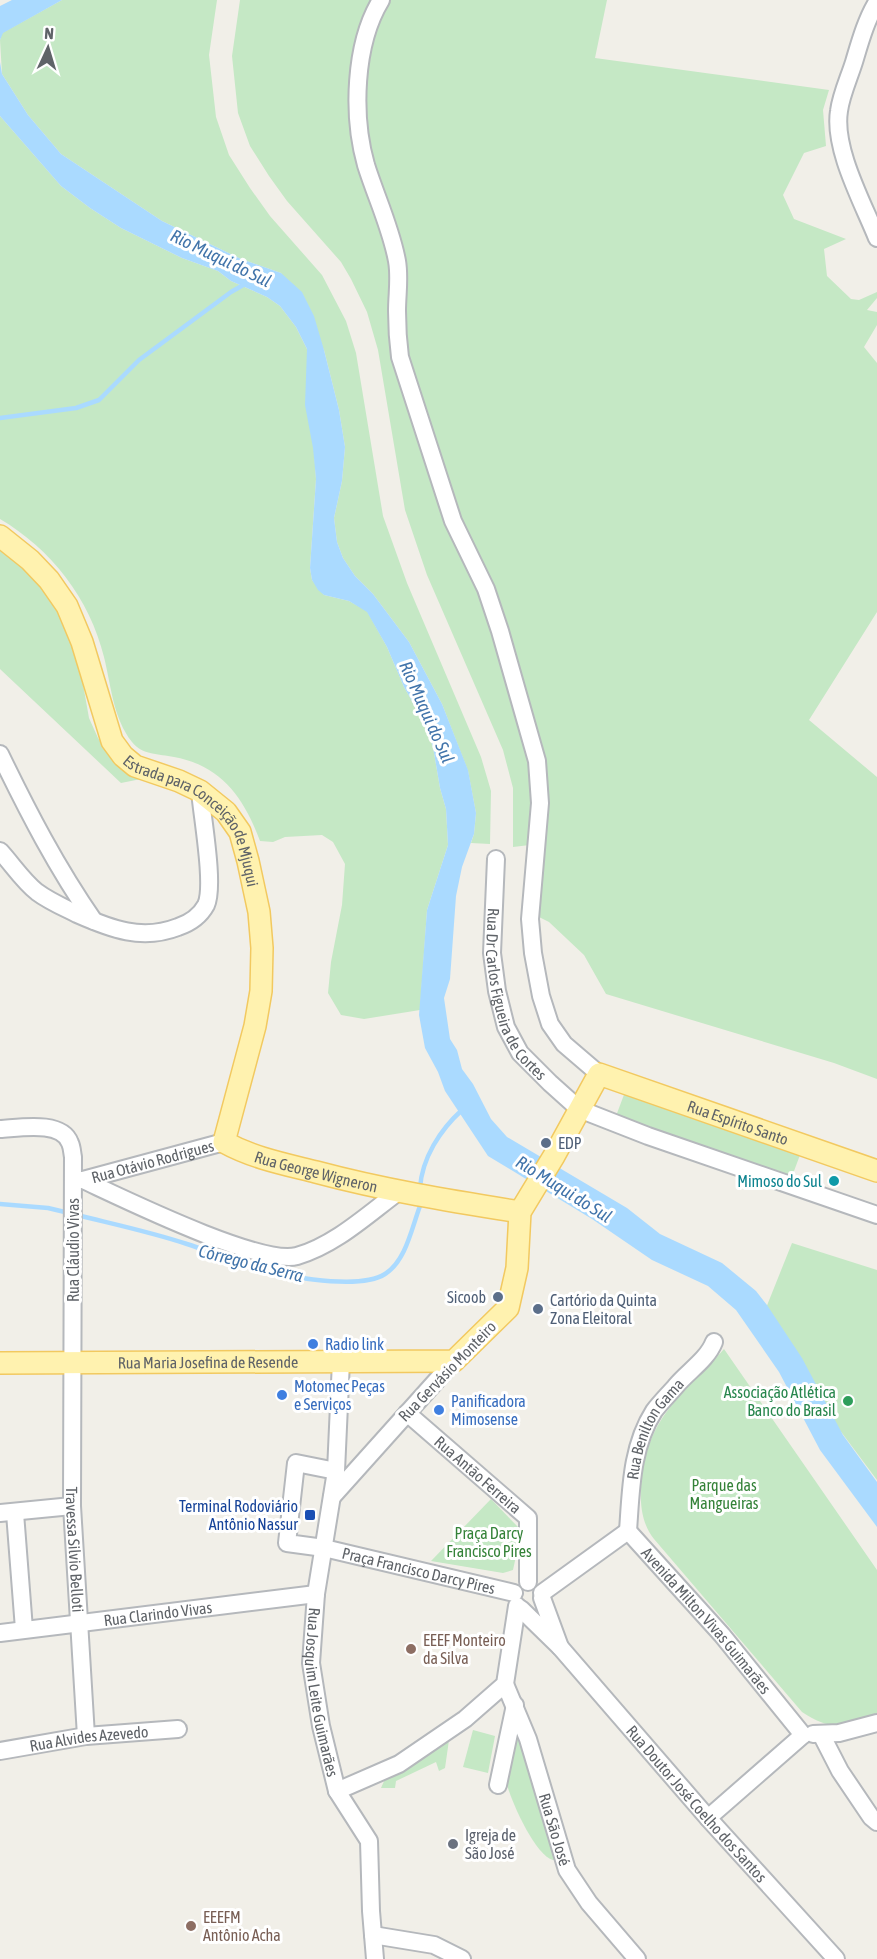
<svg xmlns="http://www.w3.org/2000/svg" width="877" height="1959" font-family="'Asap Condensed',sans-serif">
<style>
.green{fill:#c5e8c5}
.water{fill:#aadaff}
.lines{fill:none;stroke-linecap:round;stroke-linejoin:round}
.stream{stroke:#aadaff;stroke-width:4.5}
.minor-casing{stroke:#b5b8bc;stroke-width:20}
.major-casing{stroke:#f2c960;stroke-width:24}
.minor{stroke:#fff;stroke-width:16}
.major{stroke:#fff2af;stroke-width:21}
.service-dot{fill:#5c6f8a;stroke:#fff;stroke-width:2}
.culture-dot{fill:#0f9aa8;stroke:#fff;stroke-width:2}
.shop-dot{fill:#3f7fe0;stroke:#fff;stroke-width:2}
.leisure-dot{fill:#2e9e5b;stroke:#fff;stroke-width:2}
.transit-dot{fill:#1a4fb4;stroke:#fff;stroke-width:2}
.education-dot{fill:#8d6e63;stroke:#fff;stroke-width:2}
.worship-dot{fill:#6b7280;stroke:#fff;stroke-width:2}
.labels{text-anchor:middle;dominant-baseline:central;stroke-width:6;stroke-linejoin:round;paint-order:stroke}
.street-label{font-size:16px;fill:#5f6368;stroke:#fff}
.service-label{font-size:16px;fill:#4e5e75;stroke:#fff;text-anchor:start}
.culture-label{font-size:16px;fill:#0d838f;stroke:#fff;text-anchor:end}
.shop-label{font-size:16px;fill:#366cbe;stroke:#fff;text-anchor:start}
.leisure-label{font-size:16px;fill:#27864d;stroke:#fff;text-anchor:end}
.park-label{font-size:16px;fill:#348238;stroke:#fff}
.transit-label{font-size:16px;fill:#164399;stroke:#fff;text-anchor:end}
.education-label{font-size:16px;fill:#785e54;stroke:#fff;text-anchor:start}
.worship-label{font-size:16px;fill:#5b616d;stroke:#fff;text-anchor:start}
.water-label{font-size:18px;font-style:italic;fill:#4174aa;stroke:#fff}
</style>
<rect width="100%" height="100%" fill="#f1efe8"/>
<g class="green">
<path d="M62 0H217L209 55 216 117 229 155 250 188 270 216 322 275 346 321 356 353 383 516 407 583 481 757 491 791 490 844 471 843 474 834 476 813 468 771 442 704 409 642 373 594 355 576 343 558 337 542 334 518 342 481 345 447 339 410 324 350 281 273 241 259 162 221 61 154 28 115 2 74 0 40 2 33Z"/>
<path d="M240 0H607L595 58 829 90 823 110 826 146 804 153 783 195 794 219 846 239 824 249 827 276 851 299 859 300 877 292V298L867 310 877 312V325L864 347 877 363V612L809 720 877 777V1079L834 1063 606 994 584 955 549 922 529 912 538 844 513 847V788L503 750 427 575 405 510 378 350 367 312 351 279 341 262 287 201 269 176 250 146 238 113 232 56Z"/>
<path d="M0 116 61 186 90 208 121 228 182 258 218 271 231 281 267 297 280 306 296 327 307 349 316 479 310 568 312 580 324 595 349 601 367 611 387 647 404 687 424 722 433 747 440 788 446 809 448 845 427 910 420 1010 364 1019 341 1015 328 993 331 962 342 905 345 864 333 842 322 835 285 837 273 842 260 841C244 798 222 766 174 757 159 754 142 755 132 742 113 718 111 685 104 657 90 599 51 549 0 519Z"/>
<path d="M0 545 52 596 78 656 89 718 98 738 104 747 151 777 121 783 0 669Z"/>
<path d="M625 1092 800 1155 791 1179 616 1116Z"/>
<path d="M792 1243 877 1270V1480L760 1323Z"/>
<path d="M724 1349 877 1570V1716C843 1724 833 1733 802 1712L654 1539C642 1524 640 1505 641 1487 646 1417 681 1397 724 1349Z"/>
<path d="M491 1499 518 1527 519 1542 513 1570 503 1573 431 1561Z"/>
<path d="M473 1730 495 1736 488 1773 463 1767Z"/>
<path d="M518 1739H522L555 1859 553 1860C536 1856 513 1805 508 1788L507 1780 516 1741Z"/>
<path d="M449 1740 445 1768 439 1771 436 1762 396 1781 395 1788H381L385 1779Z"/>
</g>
<g class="water">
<path d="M12 0H62L3 33 0 40V6Z"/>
<path d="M0 62 2 74 28 115 61 154 162 221 241 259 281 273 302 292 314 316 324 350 339 410 345 447 342 481 334 518 337 542 343 558 355 576 373 594 409 642 442 704 468 770 476 813 474 834 462 867 456 896 450 979 444 998 450 1039 457 1050 462 1069 473 1084 491 1119 507 1137 627 1208 660 1234 722 1263 756 1291 767 1305 802 1358 843 1435 877 1482V1527L820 1450 779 1372 736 1310 708 1286 652 1260 592 1219 488 1156 445 1091 438 1072 425 1048 419 1015 427 910 448 845 446 809 440 788 433 747 424 722 404 687 387 647 367 612 349 601 324 595 318 590 312 580 310 568 316 479 313 448 305 405 307 349 296 327 280 306 267 297 231 281 218 271 182 258 121 228 90 208 61 186 0 116Z"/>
</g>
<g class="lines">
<g class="stream">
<path d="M0 418 76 408 99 400 139 360 231 292 245 284"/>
<path d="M420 1188C422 1158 440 1130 462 1110"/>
<path d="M0 1204 48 1208 69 1213"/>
<path d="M77 1215C113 1224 151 1232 187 1244 204 1249 221 1258 238 1264 270 1274 357 1292 385 1274 406 1261 412 1227 420 1206V1200"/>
</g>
<g class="minor-casing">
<g id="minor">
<path d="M381 0C354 44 352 116 366 165 376 197 391 228 397 261 400 278 397 294 397 311 397 327 398 342 400 357L453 521 486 589 500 631 537 761 540 803 530 919 533 953 541 996 550 1024 564 1044 599 1074"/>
<path d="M877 2C866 20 860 42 854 62 849 78 841 95 839 111 833 149 863 203 877 238"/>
<path d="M0 754C28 812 57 868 94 921"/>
<path d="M0 851C12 864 23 881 37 892 49 901 63 907 77 914 111 929 142 941 178 927 190 923 200 916 206 905 215 886 202 816 200 791"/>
<path id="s1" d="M496 859 492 953 497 991 506 1027 520 1053 550 1083 579 1109 648 1136 877 1215"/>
<path id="s2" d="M0 1129C19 1128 62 1120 70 1143 72 1147 72 1152 73 1157L72 1506 86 1736"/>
<path d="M74 1180H83C122 1198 260 1266 297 1256 335 1245 367 1215 398 1192"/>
<path id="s3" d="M83 1180 224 1142"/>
<path id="s4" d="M341 1361 336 1471 316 1594 311 1663 321 1726 337 1791 369 1841 371 1911 375 1959"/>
<path id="s5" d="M407 1413 528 1518V1582"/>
<path id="s6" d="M336 1471 296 1463 287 1543 324 1548 514 1593"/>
<path d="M332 1497 454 1361"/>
<path d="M0 1513 72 1506"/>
<path d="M15 1513 24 1629"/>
<path id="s7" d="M628 1531C631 1490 631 1447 654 1411 660 1403 668 1395 675 1387 687 1372 707 1360 714 1342"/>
<path id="s8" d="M542 1593 628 1531 722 1635 803 1735"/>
<path d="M521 1609 560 1647 542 1598"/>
<path id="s9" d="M0 1633 316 1594"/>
<path id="s10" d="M560 1647 708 1818 836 1959"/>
<path id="s11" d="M505 1684 528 1739 567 1870 589 1903 637 1959"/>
<path d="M813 1734 839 1733 877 1723"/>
<path d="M821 1734 840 1771 871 1817 877 1822"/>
<path id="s12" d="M0 1751 86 1736 178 1729"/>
<path d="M498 1785 515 1705"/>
<path d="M337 1791 399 1764 465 1719 505 1684 517 1606"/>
<path d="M708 1818 803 1735"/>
<path d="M373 1935 434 1945 462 1959"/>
</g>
</g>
<g class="major-casing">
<g id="major">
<path id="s13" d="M0 536 30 560 49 580 67 606 82 642 112 741 123 756 135 766 179 781 200 791 226 812 240 832 248 861 259 912 262 948 261 991 255 1026 224 1142C253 1158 284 1164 316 1172 383 1190 451 1201 520 1212"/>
<path id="s14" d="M0 1363 454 1361 508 1308 517 1268 520 1212 554 1156 599 1074 877 1171"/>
</g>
</g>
<use href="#minor" class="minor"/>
<use href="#major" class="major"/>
</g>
<g class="service-dot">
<circle cx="546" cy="1143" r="6"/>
<circle cx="498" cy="1297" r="6"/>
<circle cx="538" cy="1309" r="6"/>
</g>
<circle class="culture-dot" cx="834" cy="1181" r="6"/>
<g class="shop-dot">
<circle cx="313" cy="1344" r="6"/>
<circle cx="282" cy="1395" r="6"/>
<circle cx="439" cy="1410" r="6"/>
</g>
<circle class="leisure-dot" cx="848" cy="1401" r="6"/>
<rect class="transit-dot" x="304" y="1509" width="12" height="12" rx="3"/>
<g class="education-dot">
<circle cx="411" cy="1649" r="6"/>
<circle cx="191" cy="1926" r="6"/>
</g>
<circle class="worship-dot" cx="453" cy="1844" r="6"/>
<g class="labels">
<g class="street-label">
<text stroke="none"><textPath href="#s13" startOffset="360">Estrada para Conceição de Mjuqui</textPath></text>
<text stroke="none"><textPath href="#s1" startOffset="141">Rua Dr Carlos Figueira de Cortes</textPath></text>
<text stroke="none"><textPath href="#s14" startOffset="933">Rua Espírito Santo</textPath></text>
<text stroke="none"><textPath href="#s3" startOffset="72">Rua Otávio Rodrigues</textPath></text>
<text stroke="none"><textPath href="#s13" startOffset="816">Rua George Wigneron</textPath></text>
<text transform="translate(73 1250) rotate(-90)">Rua Cláudio Vivas</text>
<text stroke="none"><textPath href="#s14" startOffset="208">Rua Maria Josefina de Resende</textPath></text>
<text transform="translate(447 1371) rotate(-46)">Rua Gervásio Monteiro</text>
<text stroke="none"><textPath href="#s7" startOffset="108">Rua Benilton Gama</textPath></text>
<text stroke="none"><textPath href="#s5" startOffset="94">Rua Antão Ferreira</textPath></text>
<text stroke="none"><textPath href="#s2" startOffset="483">Travessa Silvio Belloti</textPath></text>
<text stroke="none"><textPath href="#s6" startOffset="256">Praça Francisco Darcy Pires</textPath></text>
<text stroke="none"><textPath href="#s9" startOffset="159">Rua Clarindo Vivas</textPath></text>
<text stroke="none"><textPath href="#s8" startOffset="225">Avenida Milton Vivas Guimarães</textPath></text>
<text stroke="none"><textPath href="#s4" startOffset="334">Rua Josquim Leite Guimarães</textPath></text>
<text stroke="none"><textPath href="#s12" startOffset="90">Rua Alvides Azevedo</textPath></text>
<text stroke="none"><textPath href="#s10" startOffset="208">Rua Doutor José Coelho dos Santos</textPath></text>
<text stroke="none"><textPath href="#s11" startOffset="154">Rua São José</textPath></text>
</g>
<g class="service-label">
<text x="558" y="1143">EDP</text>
<text x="486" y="1297" text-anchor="end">Sicoob</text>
<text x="550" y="1300">Cartório da Quinta<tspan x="550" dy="18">Zona Eleitoral</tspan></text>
</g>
<g class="culture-label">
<text x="822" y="1181">Mimoso do Sul</text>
</g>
<g class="shop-label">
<text x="325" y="1344">Radio link</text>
<text x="294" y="1386">Motomec Peças<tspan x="294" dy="18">e Serviços</tspan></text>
<text x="451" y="1401">Panificadora<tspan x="451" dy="18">Mimosense</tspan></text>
</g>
<g class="leisure-label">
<text x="836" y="1392">Associação Atlética<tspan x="836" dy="18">Banco do Brasil</tspan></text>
</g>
<g class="park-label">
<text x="724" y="1485">Parque das<tspan x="724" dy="18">Mangueiras</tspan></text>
<text x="489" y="1533">Praça Darcy<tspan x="489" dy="18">Francisco Pires</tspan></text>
</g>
<g class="transit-label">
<text x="298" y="1506">Terminal Rodoviário<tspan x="298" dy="18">Antônio Nassur</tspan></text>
</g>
<g class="education-label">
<text x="423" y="1640">EEEF Monteiro<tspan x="423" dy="18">da Silva</tspan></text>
<text x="203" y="1917">EEEFM<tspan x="203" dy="18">Antônio Acha</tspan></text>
</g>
<g class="worship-label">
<text x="465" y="1835">Igreja de<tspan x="465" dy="18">São José</tspan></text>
</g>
<g class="water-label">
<text transform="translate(221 258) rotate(26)">Rio Muqui do Sul</text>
<text transform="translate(427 712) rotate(66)">Rio Muqui do Sul</text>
<text transform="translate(564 1189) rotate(32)">Rio Muqui do Sul</text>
<text transform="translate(251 1263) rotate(14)">Córrego da Serra</text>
</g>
</g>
<g transform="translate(48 48) rotate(4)" stroke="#ffffff" stroke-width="4.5" paint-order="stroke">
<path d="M0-4.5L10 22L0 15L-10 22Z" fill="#5f6368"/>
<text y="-9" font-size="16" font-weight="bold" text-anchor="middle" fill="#5f6368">N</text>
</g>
</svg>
